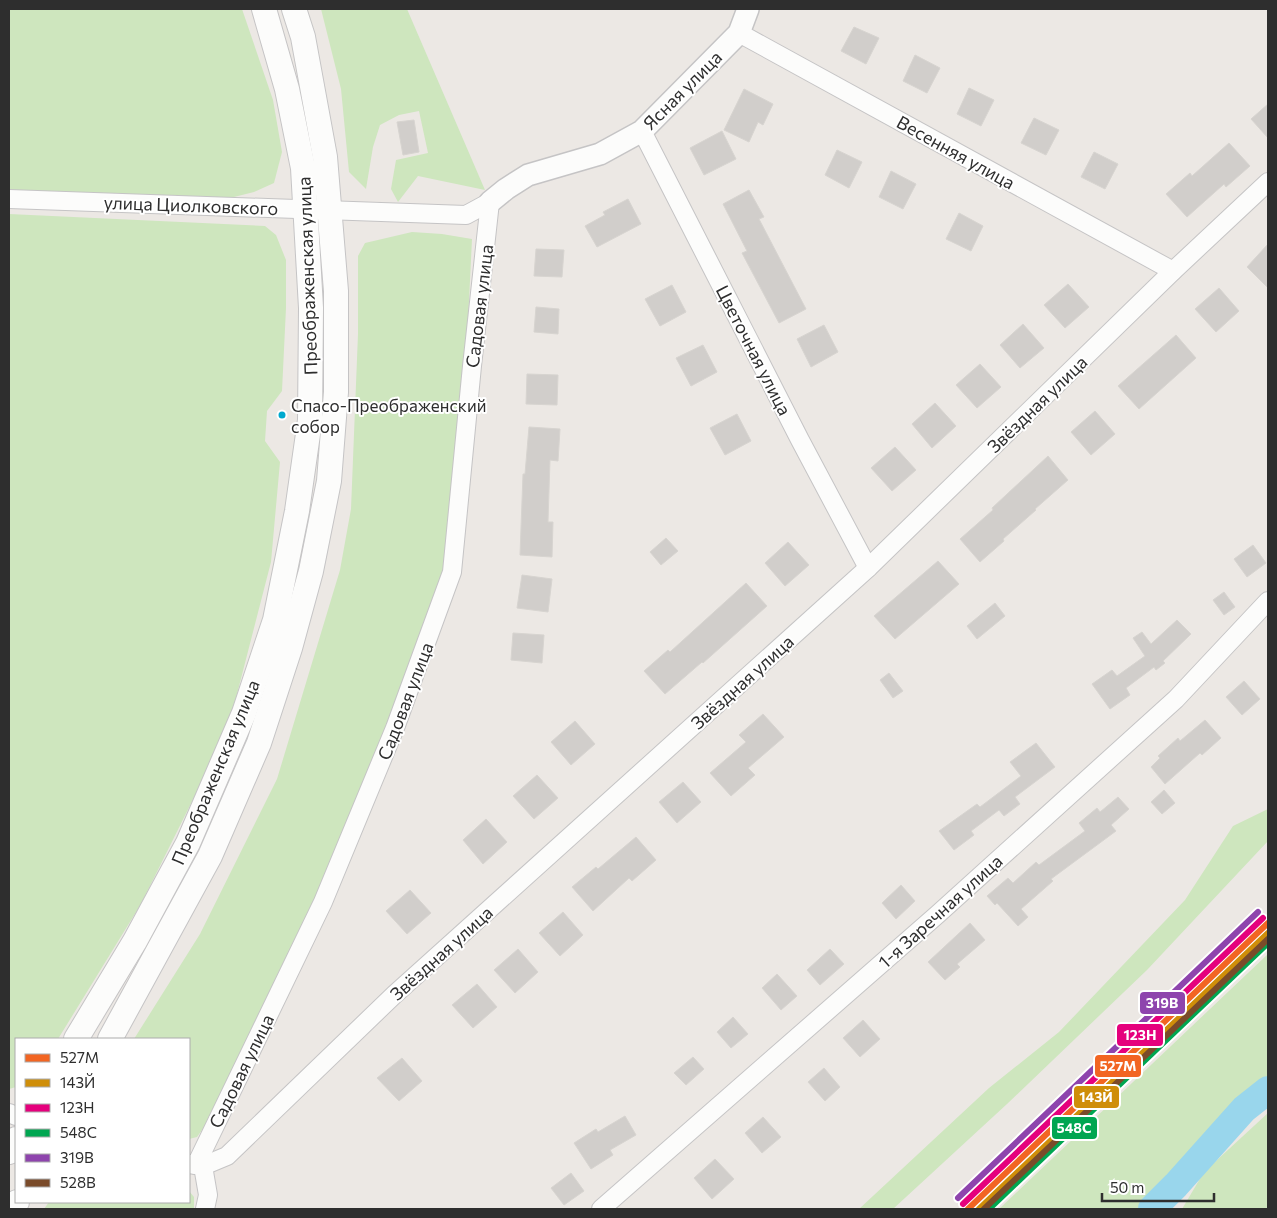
<svg xmlns="http://www.w3.org/2000/svg" width="1277" height="1218" font-family="Commissioner,sans-serif">
	<style>
		.green { fill: #cee6be }
		.lines { fill: none; stroke-linecap: round; stroke-linejoin: round }
		.river { stroke: #99d6ec; stroke-width: 28 }
		.building { fill: #d1cecb; stroke: #d7d4d0 }
		.minor-casing { stroke: #c5c4c5; stroke-width: 20 }
		.tertiary-casing { stroke: #c5c4c5; stroke-width: 24 }
		.secondary-casing { stroke: #c5c4c5; stroke-width: 26 }
		.minor { stroke: #fcfcfb; stroke-width: 18 }
		.tertiary { stroke: #fcfcfb; stroke-width: 21 }
		.secondary { stroke: #fcfcfb; stroke-width: 24 }
		.rail-1-casing { stroke: #fff; stroke-width: 10 }
		.rail-2-casing { stroke: #fff; stroke-width: 10 }
		.rail-3-casing { stroke: #fff; stroke-width: 10 }
		.rail-4-casing { stroke: #fff; stroke-width: 10 }
		.rail-5-casing { stroke: #fff; stroke-width: 10 }
		.rail-6-casing { stroke: #fff; stroke-width: 10 }
		.rail-1 { stroke: #f26522; stroke-width: 6 }
		.rail-2 { stroke: #cf8e09; stroke-width: 6 }
		.rail-3 { stroke: #e5007d; stroke-width: 6 }
		.rail-4 { stroke: #00a651; stroke-width: 6 }
		.rail-5 { stroke: #8e44ad; stroke-width: 6 }
		.rail-6 { stroke: #7a4b2a; stroke-width: 6 }
		.bus-dot { fill: #00a9ce; stroke: #fff; stroke-width: 2 }
		.labels { text-anchor: middle; dominant-baseline: central; stroke-width: 4; stroke-linejoin: round; paint-order: stroke }
		.bus-label { font-size: 17px; fill: #2e2e2e; stroke: #fff; text-anchor: start }
		.street-label { font-size: 18px; fill: #2e2e2e; stroke: #fff }
		.line-badge { stroke: #fff; stroke-width: 2 }
		.badge-label { font-size: 14px; text-anchor: middle; font-weight: bold; fill: #fff }
	</style>
	<rect width="100%" height="100%" fill="#ece8e4"/>
	<!-- green -->
	<g class="green">
		<polygon points="9,9 242,9 273,100 282,152 274,183 254,192 230,198 9,191"/>
		<polygon points="321,9 407,9 485,190 418,176 398,202 391,189 396,160 428,153 419,111 399,115 380,125 373,147 366,189 349,172 341,89"/>
		<polygon points="9,214 265,226 276,235 286,260 286,308 282,391 267,411 265,441 280,462 271,562 228,729 141,904 58,1039 16,1039 16,1087 9,1089"/>
		<polygon points="412,232 442,234 472,239 460,489 448,583 426,649 237,1081 197,1137 189,1139 189,1039 134,1039 200,934 277,779 340,570 351,509 358,334 358,256 365,243"/>
		<polygon points="1268,809 1268,841 1147,970 1007,1104 893,1209 859,1209 989,1088 1059,1032 1185,900 1233,826"/>
		<polygon points="1268,954 1268,1085 1241,1106 1174,1182 1146,1209 999,1209"/>
		<polygon points="1268,1113 1268,1209 1182,1209 1204,1172"/>
		<polygon points="189,1191 194,1197 194,1209 44,1209 49,1202 189,1202"/>
	</g>
	<g class="lines">
		<!-- river -->
		<polyline class="river" points="1152,1209 1176,1185 1244,1109 1268,1090"/>
	</g>
	<!-- building -->
	<g class="building">
		<polygon points="854,27 879,38 866,64 841,51"/>
		<polygon points="915,55 940,68 927,93 903,81"/>
		<polygon points="969,88 994,100 981,126 957,114"/>
		<polygon points="744,89 773,104 763,125 758,122 749,142 724,130"/>
		<polygon points="1268,104 1268,138 1251,119"/>
		<polygon points="1034,118 1059,130 1046,155 1021,143"/>
		<polygon points="414,120 419,152 403,155 397,122"/>
		<polygon points="722,131 736,159 704,175 690,148"/>
		<polygon points="1229,143 1250,166 1226,187 1224,184 1187,217 1166,194 1190,173 1192,176"/>
		<polygon points="837,150 862,162 849,188 825,175"/>
		<polygon points="1094,152 1118,164 1105,189 1081,177"/>
		<polygon points="891,171 916,184 903,209 879,197"/>
		<polygon points="749,190 764,217 759,219 806,309 779,323 742,253 747,251 723,204"/>
		<polygon points="628,199 641,224 597,247 585,226 605,215 603,212"/>
		<polygon points="959,213 983,226 971,251 946,239"/>
		<polygon points="1268,244 1268,288 1247,267"/>
		<polygon points="536,249 564,250 562,277 534,276"/>
		<polygon points="1068,284 1089,307 1065,328 1044,305"/>
		<polygon points="672,285 686,312 660,326 645,299"/>
		<polygon points="1219,288 1239,311 1216,332 1195,309"/>
		<polygon points="536,307 559,309 558,334 534,332"/>
		<polygon points="1023,324 1044,348 1020,368 1000,345"/>
		<polygon points="824,325 838,352 811,367 797,339"/>
		<polygon points="1176,335 1196,358 1139,409 1118,386"/>
		<polygon points="703,345 717,372 691,386 676,358"/>
		<polygon points="980,364 1001,387 977,408 956,385"/>
		<polygon points="527,374 558,375 557,405 526,404"/>
		<polygon points="935,403 956,426 932,448 912,424"/>
		<polygon points="1095,411 1115,434 1091,455 1071,432"/>
		<polygon points="737,414 751,441 725,455 710,428"/>
		<polygon points="529,427 560,429 558,461 550,460 548,522 553,522 552,557 520,555 523,474 525,474"/>
		<polygon points="895,447 916,470 892,491 871,468"/>
		<polygon points="1048,456 1068,480 1035,509 1036,510 1003,539 1004,541 980,562 960,539 993,510 992,508"/>
		<polygon points="666,538 678,551 661,565 650,552"/>
		<polygon points="788,542 809,565 785,586 765,563"/>
		<polygon points="1253,545 1266,563 1247,577 1234,559"/>
		<polygon points="938,561 959,584 895,639 874,616"/>
		<polygon points="522,575 552,579 548,612 517,608"/>
		<polygon points="746,583 767,606 703,663 702,662 665,694 644,671 668,650 670,652"/>
		<polygon points="1224,592 1235,607 1224,615 1213,600"/>
		<polygon points="995,603 1005,616 977,639 967,626"/>
		<polygon points="1177,620 1191,634 1163,661 1165,663 1156,670 1154,667 1126,688 1130,695 1110,709 1092,684 1112,670 1117,676 1145,656 1133,638 1142,632 1151,644"/>
		<polygon points="513,633 544,635 542,663 511,660"/>
		<polygon points="889,673 903,691 893,698 880,680"/>
		<polygon points="1244,681 1260,699 1242,715 1226,697"/>
		<polygon points="763,714 784,737 748,768 755,775 731,796 710,773 746,742 739,735"/>
		<polygon points="1205,720 1221,738 1202,755 1200,753 1165,784 1151,767 1160,758 1158,756 1178,738 1180,741"/>
		<polygon points="575,721 595,744 571,765 551,742"/>
		<polygon points="1036,743 1055,767 1015,797 1020,804 1004,816 999,810 971,831 974,835 954,850 939,831 977,804 980,807 1021,776 1010,762"/>
		<polygon points="537,775 558,798 534,819 513,796"/>
		<polygon points="683,782 701,802 677,823 659,802"/>
		<polygon points="1164,790 1175,803 1162,814 1151,802"/>
		<polygon points="1118,797 1129,809 1111,825 1116,831 1051,879 1053,881 1021,909 1028,917 1018,926 997,903 995,905 987,896 1008,878 1013,883 1036,862 1039,865 1085,831 1079,823 1097,808 1100,812"/>
		<polygon points="486,819 507,842 483,864 463,840"/>
		<polygon points="636,837 656,860 632,881 629,878 593,911 572,887 596,867 598,869"/>
		<polygon points="901,885 915,901 896,919 882,903"/>
		<polygon points="410,890 431,913 407,934 386,911"/>
		<polygon points="563,912 583,935 560,956 539,933"/>
		<polygon points="970,923 985,940 957,964 960,967 945,980 928,962"/>
		<polygon points="518,949 538,972 515,993 494,970"/>
		<polygon points="830,949 844,964 820,985 807,970"/>
		<polygon points="777,974 797,996 781,1010 762,988"/>
		<polygon points="477,984 497,1007 473,1028 452,1005"/>
		<polygon points="733,1017 748,1034 731,1048 717,1032"/>
		<polygon points="863,1020 880,1039 860,1057 843,1038"/>
		<polygon points="693,1057 704,1069 686,1085 674,1073"/>
		<polygon points="402,1058 422,1081 399,1101 377,1078"/>
		<polygon points="824,1068 840,1087 825,1101 808,1082"/>
		<polygon points="625,1116 636,1135 610,1150 613,1155 591,1169 574,1143 596,1129 598,1132"/>
		<polygon points="763,1117 781,1137 762,1153 745,1133"/>
		<polygon points="715,1159 734,1179 712,1199 694,1178"/>
		<polygon points="571,1173 584,1191 564,1205 551,1188"/>
	</g>
	<g class="lines">
		<!-- minor casing -->
		<g class="minor-casing">
			<g id="minor">
				<polyline points="739,33 1173,271"/>
				<polyline points="642,131 800,440 868,568"/>
				<polyline points="9,199 466,215 490,202"/>
				<polyline points="9,1113 16,1116"/>
				<polyline points="189,1164 203,1166 227,1156 394,995 868,568 1173,271 1268,182"/>
				<polyline points="196,1165 323,902 395,728 452,572 472,366 490,202"/>
				<polyline points="203,1166 208,1195 205,1209"/>
				<polyline points="601,1209 938,914 1176,699 1268,601"/>
			</g>
		</g>
		<!-- tertiary casing -->
		<g class="tertiary-casing">
			<polyline id="tertiary" points="490,202 506,189 528,175 600,154 642,131 739,33 748,9"/>
		</g>
		<!-- secondary casing -->
		<g class="secondary-casing">
			<g id="secondary">
				<polyline points="76,1039 135,941 188,843 244,713 275,620 297,511 310,420 311,308 303,168 287,89 264,9"/>
				<polyline points="110,1039 210,856 259,743 290,648 311,571 329,481 336,392 336,291 325,157 303,37 294,9"/>
				<polyline points="9,1152 16,1139"/>
				<polyline points="12,1209 17,1202"/>
			</g>
		</g>
		<!-- minor -->
		<use href="#minor" class="minor"/>
		<!-- tertiary -->
		<use href="#tertiary" class="tertiary"/>
		<!-- secondary -->
		<use href="#secondary" class="secondary"/>
		<!-- rail-1 casing -->
		<g class="rail-1-casing">
			<polyline id="rail-1" points="968,1209 1268,923"/>
		</g>
		<!-- rail-2 casing -->
		<g class="rail-2-casing">
			<polyline id="rail-2" points="979,1209 1268,933"/>
		</g>
		<!-- rail-3 casing -->
		<g class="rail-3-casing">
			<polyline id="rail-3" points="963,1204 1263,918"/>
		</g>
		<!-- rail-4 casing -->
		<g class="rail-4-casing">
			<polyline id="rail-4" points="989,1209 1268,943"/>
		</g>
		<!-- rail-5 casing -->
		<g class="rail-5-casing">
			<polyline id="rail-5" points="958,1198 1258,912"/>
		</g>
		<!-- rail-6 casing -->
		<g class="rail-6-casing">
			<polyline id="rail-6" points="984,1209 1268,939"/>
		</g>
		<!-- rail-1 -->
		<use href="#rail-1" class="rail-1"/>
		<!-- rail-2 -->
		<use href="#rail-2" class="rail-2"/>
		<!-- rail-3 -->
		<use href="#rail-3" class="rail-3"/>
		<!-- rail-4 -->
		<use href="#rail-4" class="rail-4"/>
		<!-- rail-5 -->
		<use href="#rail-5" class="rail-5"/>
		<!-- rail-6 -->
		<use href="#rail-6" class="rail-6"/>
	</g>
	<!-- markers -->
	<circle class="bus-dot" cx="282" cy="415" r="4.5"/>
	<g class="labels">
		<!-- bus labels -->
		<g class="bus-label">
			<text x="291" y="405">Спасо-Преображенский<tspan x="291" dy="21">собор</tspan></text>
		</g>
		<!-- street labels -->
		<g class="street-label">
			<text transform="translate(682 90) rotate(-45)">Ясная улица</text>
			<text transform="translate(956 152) rotate(29)">Весенняя улица</text>
			<text transform="translate(191 205) rotate(2)">улица Циолковского</text>
			<text transform="translate(307 276) rotate(-92)">Преображенская улица</text>
			<text transform="translate(479 306) rotate(-83)">Садовая улица</text>
			<text transform="translate(754 350) rotate(63)">Цветочная улица</text>
			<text transform="translate(1037 404) rotate(-44)">Звёздная улица</text>
			<text transform="translate(742 682) rotate(-42)">Звёздная улица</text>
			<text transform="translate(405 701) rotate(-69)">Садовая улица</text>
			<text transform="translate(215 772) rotate(-67)">Преображенская улица</text>
			<text transform="translate(940 911) rotate(-42)">1-я Заречная улица</text>
			<text transform="translate(441 953) rotate(-42)">Звёздная улица</text>
			<text transform="translate(241 1071) rotate(-64)">Садовая улица</text>
		</g>
	</g>
	<g class="line-badge">
		<rect x="1139" y="991" width="47" height="24" rx="5" fill="#8e44ad"/>
		<rect x="1116" y="1023" width="48" height="24" rx="5" fill="#e5007d"/>
		<rect x="1094" y="1054" width="48" height="24" rx="5" fill="#f26522"/>
		<rect x="1073" y="1085" width="47" height="24" rx="5" fill="#cf8e09"/>
		<rect x="1051" y="1116" width="47" height="24" rx="5" fill="#00a651"/>
	</g>
	<g class="badge-label">
		<text x="1162" y="1008">319В</text>
		<text x="1140" y="1040">123Н</text>
		<text x="1118" y="1071">527М</text>
		<text x="1096" y="1102">143Й</text>
		<text x="1074" y="1133">548С</text>
	</g>
	<!-- border -->
	<rect width="1277" height="1218" fill="none" stroke="#2e2e2e" stroke-width="20"/>
	<!-- legend -->
	<rect x="15" y="1038" width="175" height="165" fill="#ffffff" stroke="#ababab"/>
	<rect x="25" y="1054" width="25" height="8" fill="#f26522" stroke="#ababab"/>
	<text x="60" y="1063" font-size="15" fill="#2e2e2e">527М</text>
	<rect x="25" y="1079" width="25" height="8" fill="#cf8e09" stroke="#ababab"/>
	<text x="60" y="1088" font-size="15" fill="#2e2e2e">143Й</text>
	<rect x="25" y="1104" width="25" height="8" fill="#e5007d" stroke="#ababab"/>
	<text x="60" y="1113" font-size="15" fill="#2e2e2e">123Н</text>
	<rect x="25" y="1129" width="25" height="8" fill="#00a651" stroke="#ababab"/>
	<text x="60" y="1138" font-size="15" fill="#2e2e2e">548С</text>
	<rect x="25" y="1154" width="25" height="8" fill="#8e44ad" stroke="#ababab"/>
	<text x="60" y="1163" font-size="15" fill="#2e2e2e">319В</text>
	<rect x="25" y="1179" width="25" height="8" fill="#7a4b2a" stroke="#ababab"/>
	<text x="60" y="1188" font-size="15" fill="#2e2e2e">528В</text>
	<!-- scale -->
	<path d="M1102 1193v8h112v-8" fill="none" stroke="#2e2e2e" stroke-width="2.5"/>
	<text x="1110" y="1193" font-size="15" fill="#2e2e2e" stroke="#ffffff" stroke-width="4" paint-order="stroke">50 m</text>
</svg>
